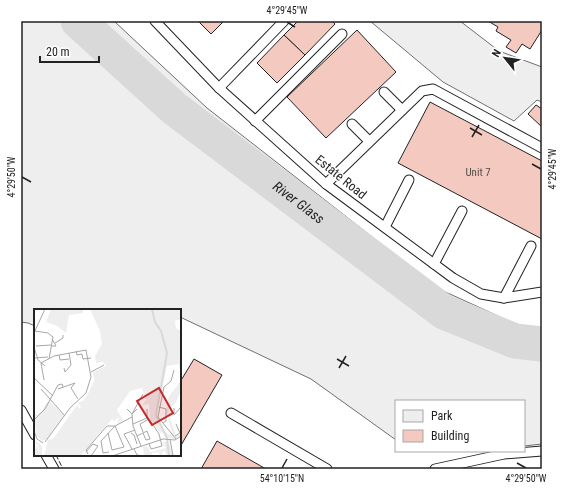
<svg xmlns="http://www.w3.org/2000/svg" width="563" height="490" font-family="'Roboto Condensed',sans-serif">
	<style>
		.green { fill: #eee; stroke: #6f6f6f }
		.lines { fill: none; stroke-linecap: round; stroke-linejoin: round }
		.river { stroke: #d9d9d9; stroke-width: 35 }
		.building { fill: #f3c9c0; stroke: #222 }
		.service-casing { stroke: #222; stroke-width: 11 }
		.service { stroke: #fff; stroke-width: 9 }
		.fence { stroke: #222; stroke-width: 1; stroke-dasharray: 5 2; stroke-linecap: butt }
		.ticks { fill: none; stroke: #222; stroke-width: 1.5 }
		.labels { text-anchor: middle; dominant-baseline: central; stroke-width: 3; stroke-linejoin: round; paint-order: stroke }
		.number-label { font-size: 11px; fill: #564c4a }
		.street-label { font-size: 13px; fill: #222; stroke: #fff }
		.water-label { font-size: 14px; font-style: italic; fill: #222; stroke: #fff }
		.inset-river { fill: none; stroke: #d9d9d9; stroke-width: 2 }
		.inset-road { fill: none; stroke: #a7a7a7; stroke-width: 1 }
		.view { fill: #c62828; fill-opacity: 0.15; stroke: #c62828; stroke-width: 2 }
		.inset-edge { fill: none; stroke: #222; stroke-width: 2 }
		.neatline { fill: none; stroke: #222; stroke-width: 1.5 }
		.ticks-label { font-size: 10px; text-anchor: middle; fill: #222 }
	</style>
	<rect width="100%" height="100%" fill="#fff"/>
	<!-- green -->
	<g class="green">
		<polygon points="21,21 114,21 207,108 439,289 531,331 542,332 542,444 524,446 524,401 396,401 396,440 311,379 180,317 180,310 166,310 164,309 164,310 35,310 35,326 28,323 21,322"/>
		<polygon points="370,21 460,21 499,51 542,67 542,102 537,100 514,121 443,82"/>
	</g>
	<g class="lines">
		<!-- river -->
		<path class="river" id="s1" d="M78,21L175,109L444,312L515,341L542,344"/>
	</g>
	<!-- building -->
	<g class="building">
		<polygon points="198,21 224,21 211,34"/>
		<polygon points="298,21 332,21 335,24 305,55 284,35"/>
		<polygon points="488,21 542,21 542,30 530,49 522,44 516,53 506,47 511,40 496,31 498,27"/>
		<polygon points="357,30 396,72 326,138 287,97"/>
		<polygon points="284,35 305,55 277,83 257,63"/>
		<polygon points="430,102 542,161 542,239 398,163"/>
		<polygon points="536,105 542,109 542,127 528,114"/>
		<polygon points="194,359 222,375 180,447 180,382"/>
		<polygon points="217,441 266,469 201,469"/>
	</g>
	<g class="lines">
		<!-- service casing -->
		<g class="service-casing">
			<g id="service">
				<polyline points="155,21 219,88 326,184 453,278 481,294 504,298 542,292"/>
				<polyline points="219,88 284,21"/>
				<polyline points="384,92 402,110"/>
				<polyline points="255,121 342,34"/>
				<polyline points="352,124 369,141"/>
				<polyline points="326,184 422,91 433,89 542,148"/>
				<polyline points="385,227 409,180"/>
				<polyline points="434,264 462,211"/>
				<polyline points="504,298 531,246"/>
				<polyline points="21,410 35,435"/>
				<polyline points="231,413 327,469"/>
				<polyline points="46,455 54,469"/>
				<polyline points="435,469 504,454 542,451"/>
			</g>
		</g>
		<!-- service -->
		<use href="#service" class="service"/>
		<!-- fence -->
		<polyline class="fence" points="56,455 63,469"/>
	</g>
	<!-- ticks -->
	<path class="ticks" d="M287,22L295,27M470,128L482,135M472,137L479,125M532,164L541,169M22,177L31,182M337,359L349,366M339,368L346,356M517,463L526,468M282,468L287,459"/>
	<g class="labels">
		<!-- number labels -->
		<g class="number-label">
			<text x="478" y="172">Unit 7</text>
		</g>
		<!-- street labels -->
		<g class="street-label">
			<text transform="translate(341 177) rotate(39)">Estate Road</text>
		</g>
		<!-- water labels -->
		<g class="water-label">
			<text stroke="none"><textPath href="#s1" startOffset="286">River Glass</textPath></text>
		</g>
	</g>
	<!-- overview -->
	<g transform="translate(34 309)">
		<rect width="147" height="147" fill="#fff"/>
		<path d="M17,0L37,1L49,0V4L35,6L32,24L23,17L12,13ZM56,0H147V10L141,12L142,19L147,22V66L145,55L133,57L123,106L127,119L135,126L138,123L134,110L136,109L142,126H147L141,130L132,129L129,123L126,124L116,110L115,95L108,96L112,91L108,79L96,82L83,101L89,111L83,115L85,108L80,112L78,110L46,147H10L14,131L19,130L41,99L44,96L45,100L47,98L44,94L50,91L55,83L60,72L59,63L72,57L69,53L62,54L61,47L68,35L66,22ZM147,72V82L141,95L135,99L134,107L132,101L135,87ZM13,93H16L30,106L13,130L8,132L2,126L0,103L1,106L7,103ZM1,131L8,137V147H0L2,136L7,145ZM134,131L140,147H133L130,141L127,147L124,143L118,144V147H110L109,138L113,137L117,143L132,139L128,134Z" fill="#eee"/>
		<path class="inset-river" d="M118,0L121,13L127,22L133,44L122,106L133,129L135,147"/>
		<path class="inset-road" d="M1,22L14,24L19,28L15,50M0,24L11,0M21,34L29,29V26M2,37L17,36M17,37H22L18,30M0,38L4,51L11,57M42,42L43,46L48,45L49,50L57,49M25,46L26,51L35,50M0,49L14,48M7,54L20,47L52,41L57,68L52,84L36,99L11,133M7,54L10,71M30,59L31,63L37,56L35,44M140,61L137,72L130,78L124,108L142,130M57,63L70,56M0,69L19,87M37,79L44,90M7,80L31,107M24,80L41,74L37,79M125,98L132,100V112L129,114M140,99V106L146,99M93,100L98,105L103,100M0,111L11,100L24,76L28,75L29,78M99,115L113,109V100M0,122L3,130L9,134M109,123L106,115L115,110L125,125L128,137L117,140L115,135M74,124L78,141L90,138L81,117M97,124L100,126L103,135M103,127L113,122L116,130L112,131L109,124M141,127L146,124L142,115M136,130L139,147M107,137L99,117L98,105L109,85M98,140L90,125L101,121M100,140L103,146L110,147M52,143L59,135L64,137L57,147M75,143L69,144L67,132L81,117L98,108M54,145L52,141L73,117H81M78,147L129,130L141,131L147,127"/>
		<path class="view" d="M125,79L139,104L118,116L103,92Z"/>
		<rect width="147" height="147" class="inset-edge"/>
	</g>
	<!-- border -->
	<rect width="563" height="490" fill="none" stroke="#ffffff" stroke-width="44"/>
	<!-- legend -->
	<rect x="395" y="400" width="130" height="52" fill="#ffffff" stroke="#a7a7a7"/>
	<rect x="403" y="410" width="20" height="12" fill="#eeeeee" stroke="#a7a7a7"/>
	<text x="431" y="420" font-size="12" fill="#222222">Park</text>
	<rect x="403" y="430" width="20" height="12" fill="#f3c9c0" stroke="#a7a7a7"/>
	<text x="431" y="440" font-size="12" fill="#222222">Building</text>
	<!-- north arrow -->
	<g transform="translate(505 58) rotate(300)" stroke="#ffffff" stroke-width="3" paint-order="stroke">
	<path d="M0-3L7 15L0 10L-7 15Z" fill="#222222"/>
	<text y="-6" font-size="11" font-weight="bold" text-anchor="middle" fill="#222222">N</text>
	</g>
	<!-- scale -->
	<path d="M40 56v6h59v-6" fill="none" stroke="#222222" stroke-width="2"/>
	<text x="46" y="56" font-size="12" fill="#222222" stroke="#ffffff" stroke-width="3" paint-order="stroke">20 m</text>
	<rect x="22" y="22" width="519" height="446" class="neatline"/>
	<g class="ticks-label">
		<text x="287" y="14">4°29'45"W</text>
		<text transform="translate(552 169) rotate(-90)" y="4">4°29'45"W</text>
		<text transform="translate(11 177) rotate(-90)" y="4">4°29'50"W</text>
		<text x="282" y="482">54°10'15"N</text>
		<text x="526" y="482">4°29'50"W</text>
	</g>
</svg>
